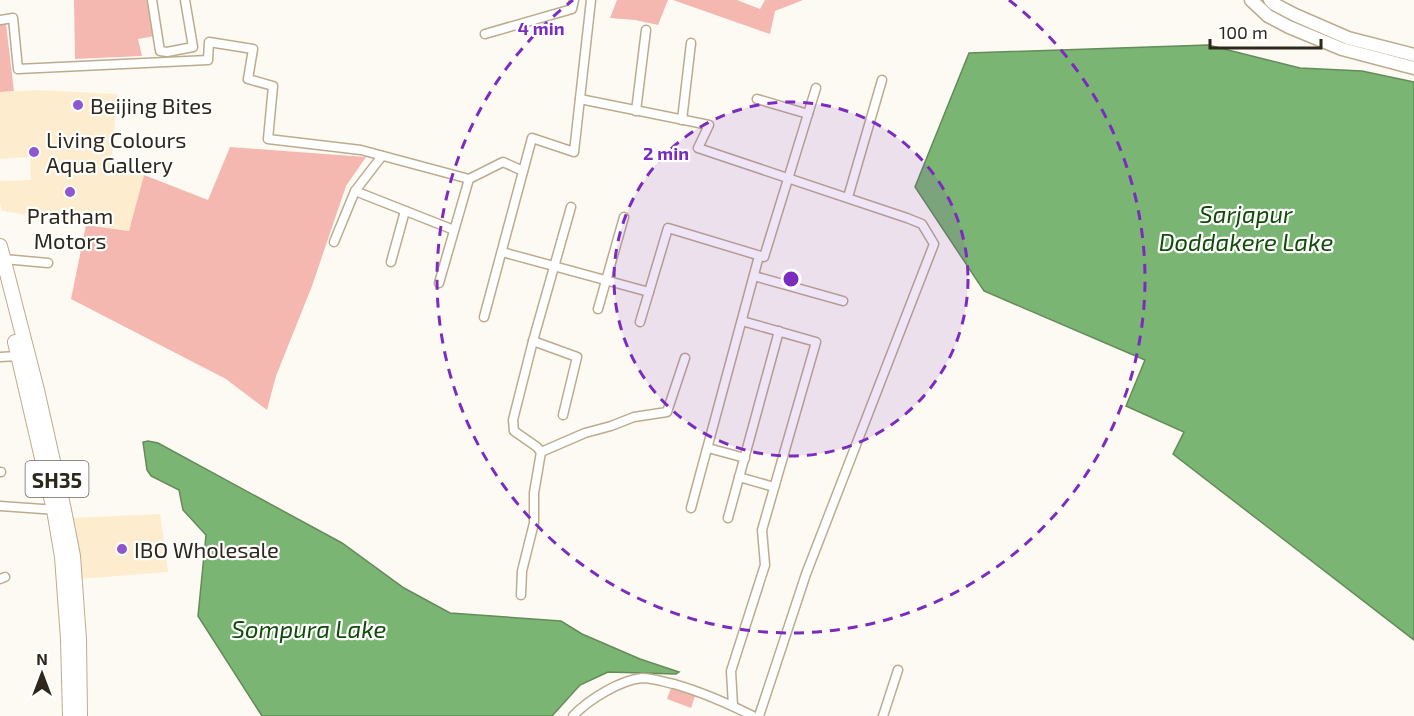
<svg xmlns="http://www.w3.org/2000/svg" width="1414" height="716" font-family="'Exo 2',sans-serif">
	<style>
		.built { fill: #fdedce }
		.green { fill: #f4b8b0 }
		.water { fill: #7bb573; stroke: #648b59; stroke-width: 1.5 }
		.lines { fill: none; stroke-linecap: round; stroke-linejoin: round }
		.street-casing { stroke: #bbac8e; stroke-width: 11 }
		.secondary-casing { stroke: #bbac8e; stroke-width: 15 }
		.primary-casing { stroke: #bbac8e; stroke-width: 16 }
		.street { stroke: #fff; stroke-width: 8 }
		.secondary { stroke: #fff; stroke-width: 12 }
		.primary { stroke: #fff; stroke-width: 14 }
		.ring { fill: none; stroke: #7b2cbf; stroke-width: 3; stroke-dasharray: 10 8 }
		.poi-dot { fill: #8e57cf; stroke: #fff; stroke-width: 2 }
		.labels { text-anchor: middle; dominant-baseline: central; stroke-width: 4.5; stroke-linejoin: round; paint-order: stroke }
		.shield { fill: #fff; stroke: #6d6860; stroke-width: 1.5 }
		.shield-label { font-size: 21px; font-weight: bold; fill: #2e281c }
		.poi-label { font-size: 22px; fill: #2e281c; stroke: #fff; text-anchor: start }
		.water-label { font-size: 24px; font-style: italic; fill: #104c08; stroke: #fff }
		.centre { fill: #7b2cbf; stroke: #fff; stroke-width: 3 }
		.ring-label { font-size: 18px; text-anchor: middle; font-weight: bold; fill: #7b2cbf; stroke: #fff; stroke-width: 4.5; stroke-linejoin: round; paint-order: stroke }
	</style>
	<rect width="100%" height="100%" fill="#fdfaf4"/>
	<!-- built -->
	<g class="built">
		<polygon points="38,90 117,94 111,171 144,175 130,231 2,211 0,204 0,181 31,180 30,157 0,159 0,92"/>
		<polygon points="160,514 168,572 79,579 71,518"/>
	</g>
	<!-- green -->
	<g class="green">
		<polygon points="74,0 149,0 155,36 138,39 142,56 75,59"/>
		<polygon points="617,0 668,0 658,25 635,20 610,18"/>
		<polygon points="673,0 737,0 760,9 765,0 803,0 775,11 770,34"/>
		<polygon points="6,24 14,91 0,92 0,25"/>
		<polygon points="230,147 366,157 346,186 312,286 276,376 267,410 226,379 71,299 86,225 129,231 144,175 208,200"/>
		<polygon points="671,688 695,696 691,708 667,699"/>
	</g>
	<!-- water -->
	<g class="water">
		<polygon points="1208,45 1300,68 1362,71 1414,82 1414,640 1173,454 1184,432 1126,406 1145,360 984,291 915,187 969,53"/>
		<polygon points="148,441 158,443 342,543 404,588 450,613 561,621 582,634 640,659 679,672 676,674 608,672 580,685 552,716 262,716 198,616 206,535 183,510 179,490 151,476 147,470 143,442"/>
	</g>
	<g class="lines">
		<!-- street casing -->
		<g class="street-casing">
			<g id="street">
				<polyline points="152,0 160,51 167,52 193,47 185,0"/>
				<polyline points="0,20 13,18 18,69 208,60 209,42 253,49 248,79 273,86 268,139 361,150 469,179 503,162 523,171"/>
				<polyline points="485,34 572,9 574,0"/>
				<polyline points="580,99 709,125 698,148 907,218 922,224 934,244 875,396 806,574 759,716"/>
				<polyline points="757,99 808,114"/>
				<polyline points="636,111 646,30"/>
				<polyline points="682,120 691,43"/>
				<polyline points="355,191 454,230"/>
				<polyline points="848,197 882,80"/>
				<polyline points="334,242 355,191 382,156"/>
				<polyline points="502,252 649,292"/>
				<polyline points="4,259 48,263"/>
				<polyline points="391,262 405,211"/>
				<polyline points="754,276 843,301"/>
				<polyline points="439,283 469,179"/>
				<polyline points="598,309 624,217"/>
				<polyline points="484,317 532,138 574,152 591,0"/>
				<polyline points="640,322 668,228 764,257 816,88"/>
				<polyline points="533,341 577,357 563,415"/>
				<polyline points="0,357 18,356"/>
				<polyline points="708,448 745,458"/>
				<polyline points="541,452 537,447 514,431 513,420 533,341 571,207"/>
				<polyline points="541,452 585,433 611,426 634,417 667,412 685,358"/>
				<polyline points="0,472 1,472"/>
				<polyline points="739,477 774,487"/>
				<polyline points="0,506 57,510"/>
				<polyline points="691,508 759,256"/>
				<polyline points="728,518 779,331"/>
				<polyline points="0,579 5,577"/>
				<polyline points="521,595 522,571 534,523 534,493 541,452"/>
				<polyline points="733,706 731,671 765,565 762,530 816,342 742,321"/>
				<path d="M573,716C588,700 620,680 642,678C653,678 664,682 674,684C702,692 727,703 753,716"/>
				<polyline points="883,716 898,670"/>
			</g>
		</g>
		<!-- secondary casing -->
		<g class="secondary-casing">
			<g id="secondary">
				<polyline points="1251,0 1268,16 1289,27 1342,49 1414,68"/>
				<polyline points="1270,0 1274,4 1295,15 1348,38 1414,55"/>
			</g>
		</g>
		<!-- primary casing -->
		<g class="primary-casing">
			<g id="primary">
				<polyline points="0,246 37,390 64,510 73,556 79,639 80,716"/>
				<polyline points="15,342 54,510 62,557 68,639 70,716"/>
			</g>
		</g>
		<!-- street -->
		<use href="#street" class="street"/>
		<!-- secondary -->
		<use href="#secondary" class="secondary"/>
		<!-- primary -->
		<use href="#primary" class="primary"/>
	</g>
	<!-- distance rings -->
	<circle cx="791" cy="279" r="177" fill="#7b2cbf" fill-opacity=".12"/>
	<g class="ring">
		<circle cx="791" cy="279" r="177"/>
		<path d="M1009 0A354 354 0 1 1 573 0"/>
	</g>
	<!-- markers -->
	<g class="poi-dot">
		<circle cx="78" cy="105" r="6"/>
		<circle cx="34" cy="152" r="6"/>
		<circle cx="70" cy="192" r="6"/>
		<circle cx="122" cy="549" r="6"/>
	</g>
	<g class="labels">
		<!-- shield labels -->
		<rect class="shield" x="25.5" y="461" width="63" height="36" rx="4.5"/>
		<g class="shield-label">
			<text x="57" y="479">SH35</text>
		</g>
		<!-- poi labels -->
		<g class="poi-label">
			<text x="90" y="105">Beijing Bites</text>
			<text x="46" y="139">Living Colours<tspan x="46" dy="25">Aqua Gallery</tspan></text>
			<text x="70" y="215" text-anchor="middle">Pratham<tspan x="70" dy="25">Motors</tspan></text>
			<text x="134" y="549">IBO Wholesale</text>
		</g>
		<!-- water labels -->
		<g class="water-label">
			<text x="1246" y="213">Sarjapur<tspan x="1246" dy="28">Doddakere Lake</tspan></text>
			<text x="309" y="628">Sompura Lake</text>
		</g>
	</g>
	<circle cx="791" cy="279" r="9" class="centre"/>
	<g class="ring-label">
		<text x="541" y="35">4 min</text>
		<text x="666" y="160">2 min</text>
	</g>
	<!-- north arrow -->
	<g transform="translate(42 674)" stroke="#ffffff" stroke-width="4.5" paint-order="stroke">
	<path d="M0-4.5L10 22L0 15L-10 22Z" fill="#2e281c"/>
	<text y="-9" font-size="16" font-weight="bold" text-anchor="middle" fill="#2e281c">N</text>
	</g>
	<!-- scale -->
	<path d="M1210 39v9h111v-9" fill="none" stroke="#2e281c" stroke-width="3"/>
	<text x="1219" y="39" font-size="18" fill="#2e281c" stroke="#ffffff" stroke-width="4.5" paint-order="stroke">100 m</text>
</svg>
